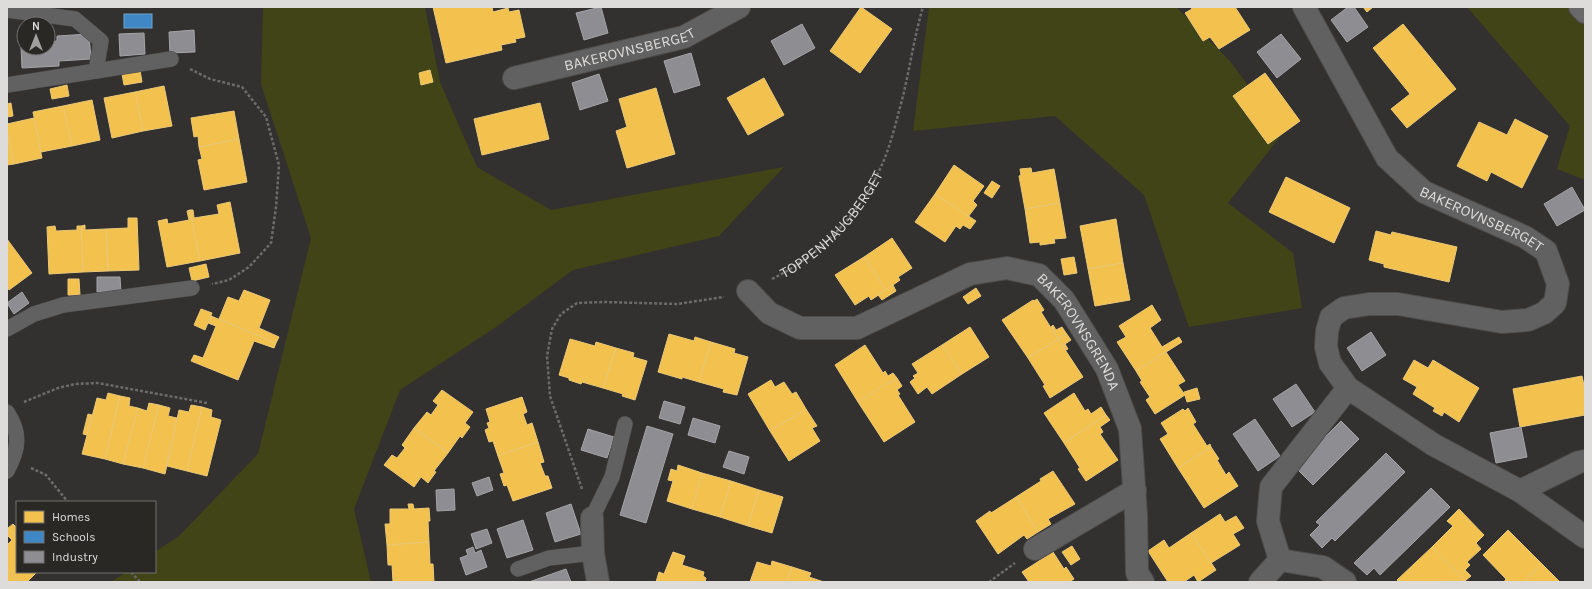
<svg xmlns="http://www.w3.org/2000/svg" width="1592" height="589" font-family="Karla,sans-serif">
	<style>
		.green { fill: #414417 }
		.homes { fill: #f2c14e; stroke: #ecc978 }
		.schools { fill: #3f88c5; stroke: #6ea1cb }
		.industry { fill: #8d8d92; stroke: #a5a5a8 }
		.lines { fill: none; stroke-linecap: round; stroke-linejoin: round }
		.service-casing { stroke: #4d4c4b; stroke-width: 16 }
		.minor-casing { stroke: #4d4c4b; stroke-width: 24 }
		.primary-casing { stroke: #4d4c4b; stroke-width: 24 }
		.path { stroke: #6b6b6a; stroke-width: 2.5; stroke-dasharray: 3 2; stroke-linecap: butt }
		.service { stroke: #626161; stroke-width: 15 }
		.minor { stroke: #626161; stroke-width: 22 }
		.primary { stroke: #6a6969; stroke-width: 22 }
		.labels { text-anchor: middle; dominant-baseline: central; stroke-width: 4; stroke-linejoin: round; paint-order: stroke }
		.street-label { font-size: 15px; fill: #dddcda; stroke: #292825 }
	</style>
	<rect width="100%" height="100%" fill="#32312f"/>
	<!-- green -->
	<g class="green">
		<polygon points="263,7 425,7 440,82 477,167 551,210 784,167 719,236 573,270 496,327 400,390 354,509 371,582 111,582 126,572 155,572 155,552 179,536 258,454 311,238 261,84"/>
		<polygon points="929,7 1176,7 1230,61 1283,133 1228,203 1293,253 1302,308 1189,327 1144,195 1055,116 913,131"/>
		<polygon points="1467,7 1585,7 1585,180 1557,169 1570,126"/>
	</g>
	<!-- homes -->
	<g class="homes">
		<polygon points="433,7 492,7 493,12 508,8 509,12 519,10 525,37 515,39 516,42 501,45 502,50 446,63"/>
		<polygon points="861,7 892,29 860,73 830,51"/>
		<polygon points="1191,7 1235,7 1250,30 1219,49 1210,37 1203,41 1185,13 1192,9"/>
		<polygon points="1363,7 1373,7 1367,12"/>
		<polygon points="1403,24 1456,89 1407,128 1391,109 1410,94 1373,48"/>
		<polygon points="140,70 142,82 124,85 122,74"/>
		<polygon points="430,70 433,82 421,85 419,73"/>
		<polygon points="1265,73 1300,121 1268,144 1233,96"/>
		<polygon points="764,78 784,115 748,135 727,98"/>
		<polygon points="67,85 69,96 52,99 50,89"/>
		<polygon points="164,86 172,126 143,131 135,92"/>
		<polygon points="656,88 675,154 627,168 616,131 627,127 619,99"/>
		<polygon points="135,92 143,131 112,138 104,98"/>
		<polygon points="92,100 100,140 72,146 63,106"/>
		<polygon points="11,103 13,116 7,117 7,104"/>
		<polygon points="540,103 549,139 482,155 474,119"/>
		<polygon points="63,106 72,146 41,152 33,112"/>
		<polygon points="234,111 239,139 199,147 198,136 194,137 191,118"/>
		<polygon points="34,118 42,158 14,164 7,131 7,124"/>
		<polygon points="1515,119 1548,136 1522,188 1491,172 1487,181 1457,166 1479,122 1507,135"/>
		<polygon points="7,131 14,164 7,165"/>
		<polygon points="239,139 247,182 204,190 198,160 202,159 199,147"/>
		<polygon points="954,165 984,186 973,201 977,205 968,217 935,194"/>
		<polygon points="1031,168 1032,173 1054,169 1060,203 1025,209 1019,176 1021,175 1020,169"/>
		<polygon points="1286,177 1350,208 1334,243 1269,212"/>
		<polygon points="992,181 1000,186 992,198 984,193"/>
		<polygon points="935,194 976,221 970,229 963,225 960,229 956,226 945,242 915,222"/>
		<polygon points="230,202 240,253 200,261 190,210 193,210 194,218 219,214 217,205"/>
		<polygon points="1060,203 1066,238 1054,239 1055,243 1040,245 1040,242 1030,243 1025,209"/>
		<polygon points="190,210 200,261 167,267 158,221 167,219 168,224 189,220 187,211"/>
		<polygon points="128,218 137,218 139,270 108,271 106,229 128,228"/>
		<polygon points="1116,219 1123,263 1088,269 1080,226"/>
		<polygon points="85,225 85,230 106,229 108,271 83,272 81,226"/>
		<polygon points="55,226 56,231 77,230 77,226 81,226 83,272 49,274 47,227"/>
		<polygon points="1376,231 1391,235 1392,232 1457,247 1449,282 1384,267 1384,264 1369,260"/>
		<polygon points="892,238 912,268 898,277 900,280 886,290 864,257"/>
		<polygon points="7,239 32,273 9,290 7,286"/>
		<polygon points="864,257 886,290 871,300 869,296 855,305 835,275"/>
		<polygon points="1074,257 1077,273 1064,275 1061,259"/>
		<polygon points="1123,263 1130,300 1095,306 1088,269"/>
		<polygon points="206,264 209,277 192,281 189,268"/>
		<polygon points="68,279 79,279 80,295 68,295"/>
		<polygon points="893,285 896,291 882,300 878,295"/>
		<polygon points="976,288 981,296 968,304 963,297"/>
		<polygon points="244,290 270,300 259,328 279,337 276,343 219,319 228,297 239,301"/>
		<polygon points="1037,299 1044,310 1041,312 1058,339 1028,358 1002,320 1033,300 1034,301"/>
		<polygon points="1152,305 1161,320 1150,328 1162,347 1179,337 1182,342 1136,371 1117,342 1126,337 1119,326"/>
		<polygon points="201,309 212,313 205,330 194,325"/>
		<polygon points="211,316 276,343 274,348 254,341 238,380 191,361 194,355 203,358 216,326 208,323"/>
		<polygon points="1053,325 1056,330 1062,327 1066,333 1058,339 1051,327"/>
		<polygon points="970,327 989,357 962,374 942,345"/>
		<polygon points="1066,333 1071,340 1065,344 1068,349 1066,350 1058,339"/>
		<polygon points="669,334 694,341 695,337 711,342 699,382 682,377 682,379 658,372"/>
		<polygon points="570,339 595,346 596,342 616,348 603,388 582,382 581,384 569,380 569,378 559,375"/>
		<polygon points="1058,339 1083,377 1050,398 1043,386 1045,385 1028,358"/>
		<polygon points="711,342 735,349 734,353 748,357 737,395 723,392 724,389 699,382"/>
		<polygon points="865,345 883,373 885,371 888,376 893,373 897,378 890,383 889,382 858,402 835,365"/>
		<polygon points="942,345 962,374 932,394 927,387 918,394 910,382 915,378 913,376 918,373 912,364"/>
		<polygon points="616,348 634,353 633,357 647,361 635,400 622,396 623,394 603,388"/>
		<polygon points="1166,352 1185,381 1178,385 1185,395 1155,414 1146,400 1150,397 1140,382 1142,381 1136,371"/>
		<polygon points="1414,360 1428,368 1433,360 1479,388 1459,422 1444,412 1442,416 1433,411 1435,408 1413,394 1417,387 1403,379"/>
		<polygon points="1582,376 1585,390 1585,415 1520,427 1513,389"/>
		<polygon points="897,378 902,386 897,390 900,394 898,395 915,422 884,442 858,402 889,382 890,383"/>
		<polygon points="771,380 775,387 784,382 792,394 796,392 806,409 770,431 748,394"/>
		<polygon points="1197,388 1200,399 1187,402 1184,392"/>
		<polygon points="442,390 473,412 465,423 470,427 462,438 460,436 448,453 414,428 427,412 431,415 438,405 433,401"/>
		<polygon points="108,393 120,396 105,459 82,454 97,398 106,400"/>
		<polygon points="1074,393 1085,411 1088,409 1091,414 1101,407 1106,415 1064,443 1044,413"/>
		<polygon points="120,396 130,398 129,406 138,408 123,464 105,459"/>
		<polygon points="522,397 527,412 523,414 527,425 532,423 538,442 498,456 493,441 489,442 485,430 489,428 487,423 490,422 486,409"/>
		<polygon points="149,403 159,405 143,468 123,464 138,408 147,411"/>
		<polygon points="159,405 170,408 168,416 177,418 165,474 143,468"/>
		<polygon points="191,405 202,407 187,471 167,466 179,410 189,412"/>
		<polygon points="202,407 212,410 211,417 221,420 207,476 187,471"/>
		<polygon points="1188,408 1196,422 1193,424 1207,446 1210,444 1211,447 1178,468 1160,439 1168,434 1161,423 1183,409 1185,411"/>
		<polygon points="806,409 817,426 812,428 820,441 789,461 770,431"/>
		<polygon points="88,414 92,415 87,435 83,434"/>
		<polygon points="1106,415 1110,420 1100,427 1103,432 1100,434 1118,460 1086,481 1078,469 1080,468 1064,443"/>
		<polygon points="414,428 448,453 434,471 436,472 428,483 421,477 414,487 384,465 392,455 397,458 405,448 402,445"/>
		<polygon points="538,442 544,462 540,463 545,476 548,476 552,488 513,501 507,485 504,486 500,474 504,473 498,456"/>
		<polygon points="1211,447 1219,459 1217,460 1226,475 1229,472 1238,486 1204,508 1178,468"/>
		<polygon points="678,465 702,473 692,509 667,501 673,481 668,480 671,469 677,471"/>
		<polygon points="1053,471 1075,504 1048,519 1051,524 1038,532 1016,497 1041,481 1040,479"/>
		<polygon points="702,473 731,481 720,517 692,509"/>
		<polygon points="731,481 759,490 748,526 720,517"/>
		<polygon points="759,490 783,497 772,533 748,526"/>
		<polygon points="1016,497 1038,532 1027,539 1024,535 998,554 976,521 990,511 991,513"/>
		<polygon points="408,504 413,504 414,509 429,508 430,521 428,521 429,542 387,545 385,524 390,524 390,509 409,509"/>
		<polygon points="1459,509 1484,535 1476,543 1481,549 1467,562 1470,565 1465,570 1471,576 1465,581 1432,547 1453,526 1447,521"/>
		<polygon points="1220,514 1225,522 1236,516 1244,528 1233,534 1240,545 1211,563 1191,533"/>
		<polygon points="13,524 17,528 17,537 8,528"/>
		<polygon points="8,528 17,537 17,572 37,572 27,582 19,582 7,569 7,545 12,540 7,535"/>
		<polygon points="1508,530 1542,564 1523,582 1504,582 1506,579 1483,555"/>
		<polygon points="1191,533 1216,570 1198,582 1194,575 1184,582 1168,582 1148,551 1164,540 1169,548"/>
		<polygon points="429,542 430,564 433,564 434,582 393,582 392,565 388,565 387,545"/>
		<polygon points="1072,546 1080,559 1071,565 1062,552"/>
		<polygon points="1432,547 1465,581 1399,582 1397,580"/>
		<polygon points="673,552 685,556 682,565 704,572 703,576 706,578 705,582 656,582 659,572 664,574"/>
		<polygon points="1053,552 1064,569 1066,567 1074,579 1069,582 1029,582 1022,572"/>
		<polygon points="772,561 792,567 787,582 750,582 757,562 771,566"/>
		<polygon points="1542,564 1560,582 1523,582"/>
		<polygon points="792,567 811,573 809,577 824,582 787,582"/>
		<polygon points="7,569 19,582 7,582"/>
	</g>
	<!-- schools -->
	<rect class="schools" x="124" y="14" width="28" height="14"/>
	<!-- industry -->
	<g class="industry">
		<polygon points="601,7 608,33 584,40 576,13"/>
		<polygon points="1348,7 1354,7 1368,27 1347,42 1331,20"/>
		<polygon points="802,24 815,48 784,65 771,41"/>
		<polygon points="194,30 195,52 170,53 169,32"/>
		<polygon points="144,33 145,54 120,56 119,34"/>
		<polygon points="89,34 91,59 59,61 59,66 22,68 21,47 48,48 48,42 57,41 57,36"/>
		<polygon points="1281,34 1301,59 1277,78 1257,52"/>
		<polygon points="691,53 700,85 674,93 664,61"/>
		<polygon points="599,74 608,101 580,110 572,83"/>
		<polygon points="1572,187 1585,210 1557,226 1544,204"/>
		<polygon points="97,277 120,277 121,292 97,292"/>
		<polygon points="22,292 29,303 14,314 7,303"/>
		<polygon points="1371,332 1386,355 1362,371 1347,348"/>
		<polygon points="1296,384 1315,412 1292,427 1273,399"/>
		<polygon points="664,401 685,407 680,424 659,418"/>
		<polygon points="693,418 720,426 715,443 688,435"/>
		<polygon points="1255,419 1280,456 1258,471 1233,434"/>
		<polygon points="1341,421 1359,439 1313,485 1295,467"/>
		<polygon points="647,426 673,434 646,523 620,515"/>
		<polygon points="1521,427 1527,457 1496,463 1490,433"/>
		<polygon points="588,429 614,437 607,458 581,450"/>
		<polygon points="729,451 749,457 744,474 723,467"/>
		<polygon points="1386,453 1405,472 1335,541 1332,538 1322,548 1310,535 1320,525 1316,522"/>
		<polygon points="489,477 493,490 477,496 472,483"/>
		<polygon points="1431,488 1450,507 1380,575 1374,568 1367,575 1354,563"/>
		<polygon points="454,489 455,510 437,511 436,490"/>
		<polygon points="571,504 581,534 555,542 546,513"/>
		<polygon points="523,520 533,550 507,558 497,529"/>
		<polygon points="487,529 492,543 476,549 471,534"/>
		<polygon points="473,547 475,553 481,550 487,567 466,575 460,558 468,555 466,550"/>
		<polygon points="566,569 571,582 529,582"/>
	</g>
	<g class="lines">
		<!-- service casing -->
		<g class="service-casing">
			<g id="service">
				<polyline points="7,10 75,19 101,41 96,71 7,85"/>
				<polyline points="96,71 171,59"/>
				<polyline points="7,329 34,314 63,305 192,288"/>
				<path d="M7,412C21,433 19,449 7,471"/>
				<polyline points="592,518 612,477 625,424"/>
				<polyline points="518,569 549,558 593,553"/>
			</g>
		</g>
		<!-- minor casing -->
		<g class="minor-casing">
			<g id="minor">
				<path id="s2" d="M1304,7L1387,158L1424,192L1525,237L1546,251L1558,284L1555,303L1544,313L1528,320L1502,322L1398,304H1369L1344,308L1331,317L1327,331L1326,347L1330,363L1348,388L1434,445L1520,491L1585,537"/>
				<path id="s3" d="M514,78L684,37L739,7"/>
				<path id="s4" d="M748,291L769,313L800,328H857L970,274L1007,268L1039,275L1064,300L1107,369L1130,429L1136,515L1137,573L1143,582"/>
				<polyline points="1520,491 1579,462 1585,461"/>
				<polyline points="592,518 593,553 598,582"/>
				<polyline points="1035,549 1135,490"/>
				<polyline points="1280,560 1268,521 1271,487 1348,388"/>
				<polyline points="1260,582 1280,560 1323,567 1345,582"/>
			</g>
		</g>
		<!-- primary casing -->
		<g class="primary-casing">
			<polyline id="primary" points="1580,7 1585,12"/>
		</g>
		<!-- path -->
		<g class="path">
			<polyline points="190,69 210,79 242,87 266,117 279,165 276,207 271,243 249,267 229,280 212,284"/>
			<path id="s1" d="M772,279C821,255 863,211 884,160C890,145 895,127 899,111C909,76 913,41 923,7"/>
			<polyline points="24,402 58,388 75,384 98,383 207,403"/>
			<polyline points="31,468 46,475 68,502"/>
			<polyline points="582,489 550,396 547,356 552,329 561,314 577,303 604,302 677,304 724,297"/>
			<polyline points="131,572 140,582"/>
			<polyline points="989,582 1015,563"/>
		</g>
		<!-- service -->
		<use href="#service" class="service"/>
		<!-- minor -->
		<use href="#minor" class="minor"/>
		<!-- primary -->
		<use href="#primary" class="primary"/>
	</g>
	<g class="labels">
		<!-- street labels -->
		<g class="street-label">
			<text stroke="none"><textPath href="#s3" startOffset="119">BAKEROVNSBERGET</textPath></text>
			<text stroke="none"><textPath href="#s2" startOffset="286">BAKEROVNSBERGET</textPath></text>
			<text stroke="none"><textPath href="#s1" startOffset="82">TOPPENHAUGBERGET</textPath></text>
			<text stroke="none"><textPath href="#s4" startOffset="387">BAKEROVNSGRENDA</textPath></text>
		</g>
	</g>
	<!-- border -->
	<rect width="1592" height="589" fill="none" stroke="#dddcda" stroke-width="16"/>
	<!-- legend -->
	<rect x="16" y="501" width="140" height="72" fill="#292825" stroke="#71706d"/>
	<rect x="24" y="511" width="20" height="12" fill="#f2c14e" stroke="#71706d"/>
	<text x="52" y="521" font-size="12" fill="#dddcda">Homes</text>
	<rect x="24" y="531" width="20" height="12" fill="#3f88c5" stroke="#71706d"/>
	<text x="52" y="541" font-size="12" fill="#dddcda">Schools</text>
	<rect x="24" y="551" width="20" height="12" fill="#8d8d92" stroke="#71706d"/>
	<text x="52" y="561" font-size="12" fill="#dddcda">Industry</text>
	<!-- north arrow -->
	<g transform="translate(36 36)"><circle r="19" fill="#292825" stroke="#71706d"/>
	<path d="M0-3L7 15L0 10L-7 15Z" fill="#a1a09e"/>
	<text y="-6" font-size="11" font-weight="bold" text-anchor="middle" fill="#dddcda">N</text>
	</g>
</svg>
